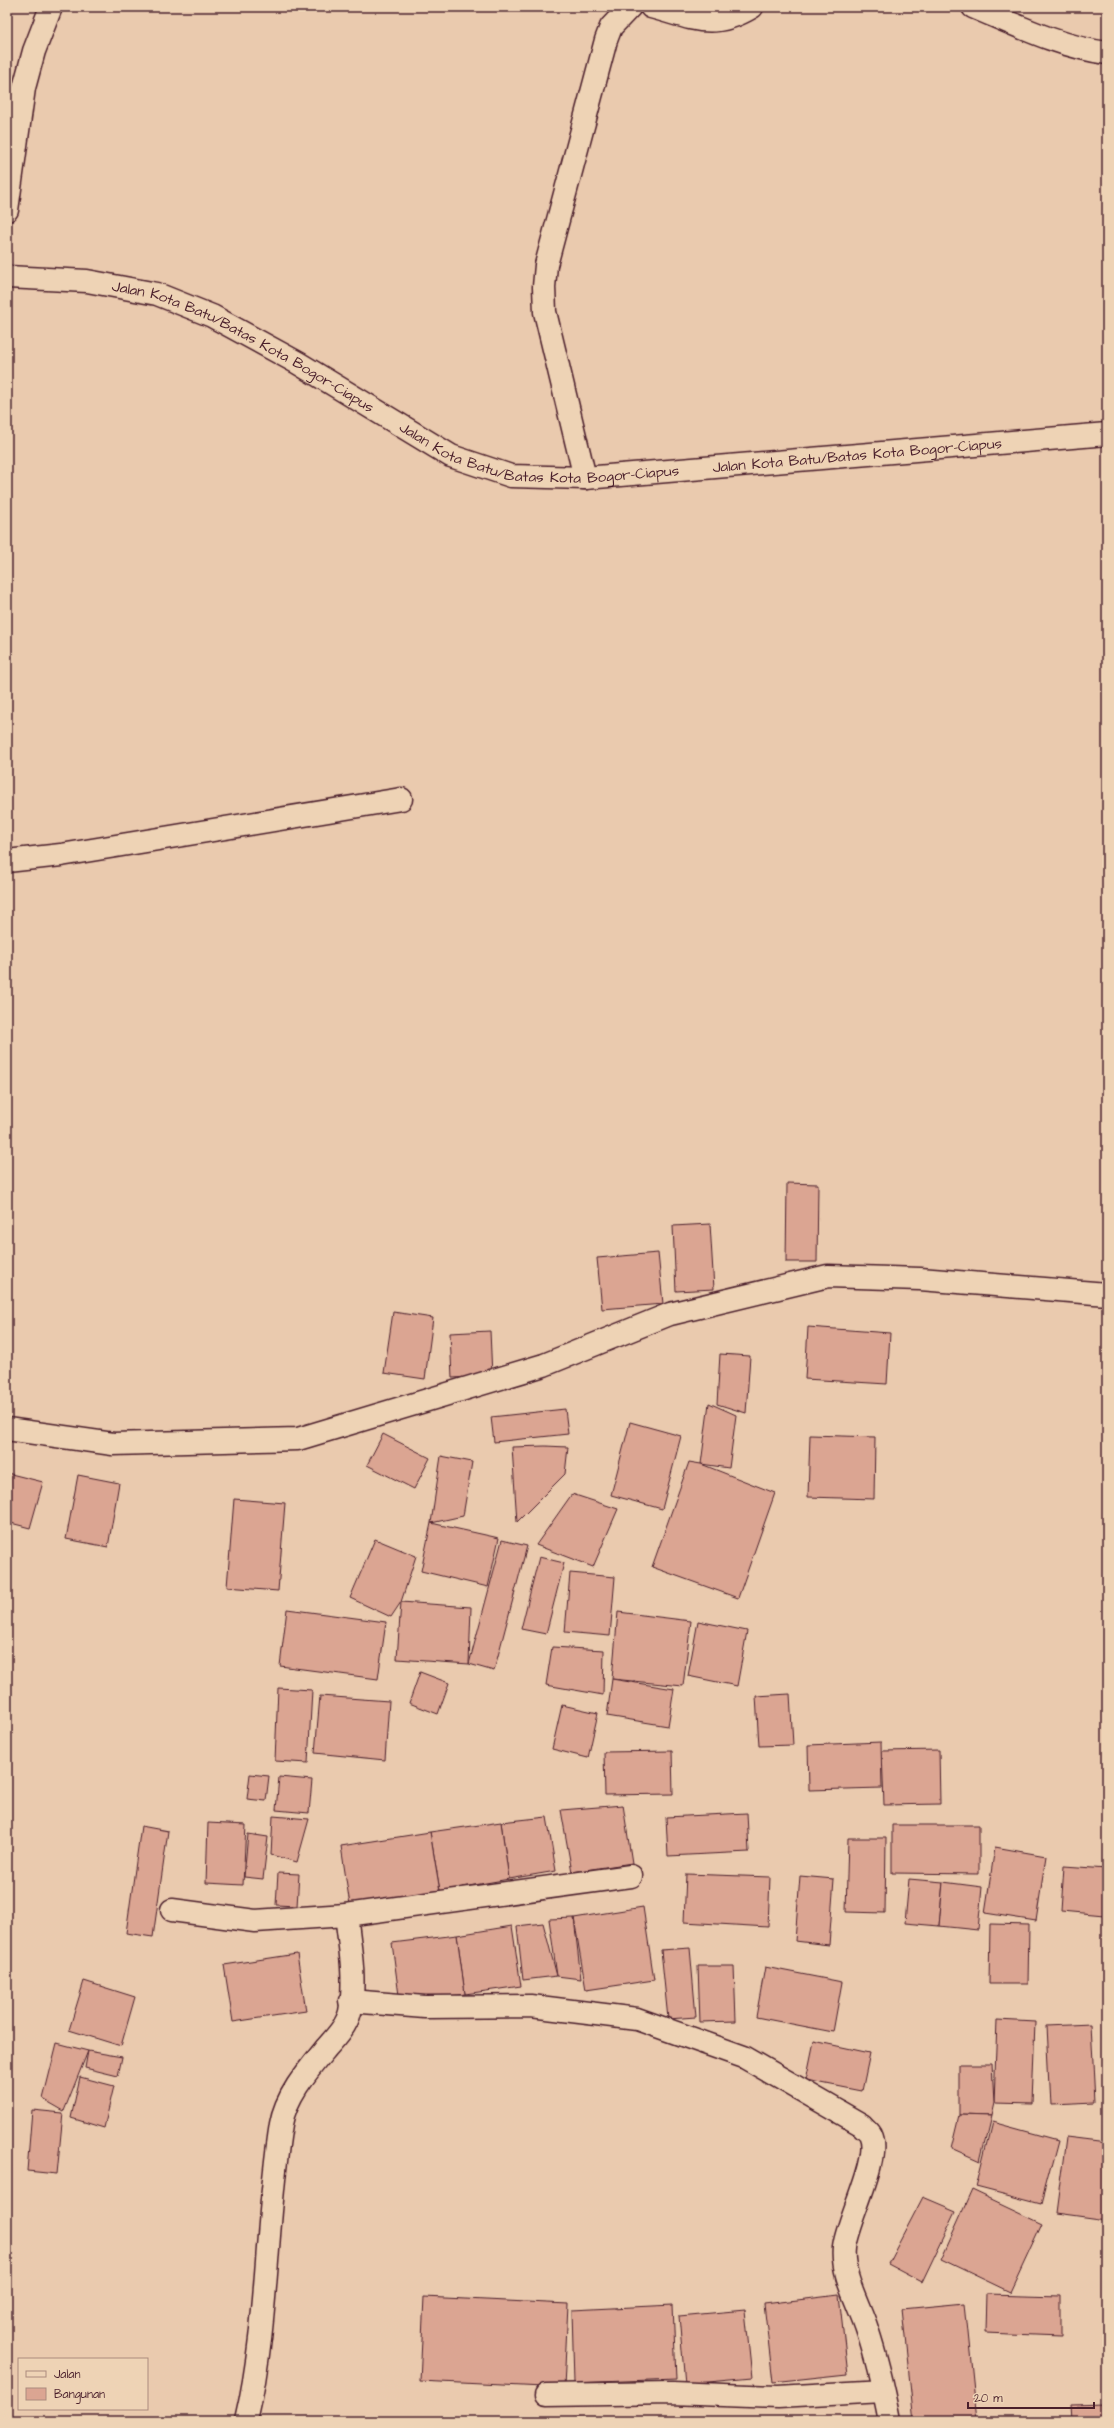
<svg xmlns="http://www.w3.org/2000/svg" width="1114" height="2428" font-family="'Architects Daughter',sans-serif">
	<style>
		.building { fill: #dba592; stroke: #4a1f2b }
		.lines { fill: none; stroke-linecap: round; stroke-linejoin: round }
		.minor-casing { stroke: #4a1f2b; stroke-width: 25 }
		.secondary-casing { stroke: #4a1f2b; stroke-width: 25 }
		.minor { stroke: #eed3b5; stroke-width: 22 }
		.secondary { stroke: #eed3b5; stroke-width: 22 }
		.labels { text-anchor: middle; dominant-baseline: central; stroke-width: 3.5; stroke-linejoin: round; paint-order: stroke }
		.street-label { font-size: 15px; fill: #4a1f2b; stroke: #eed3b5 }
	</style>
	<rect width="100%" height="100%" fill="#eacaae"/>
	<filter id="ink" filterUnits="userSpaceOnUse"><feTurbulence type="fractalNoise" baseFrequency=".025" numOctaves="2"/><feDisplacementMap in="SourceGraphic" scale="8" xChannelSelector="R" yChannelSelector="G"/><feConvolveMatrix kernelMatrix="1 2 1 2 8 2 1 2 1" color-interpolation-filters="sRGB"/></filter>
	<g filter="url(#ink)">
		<!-- building -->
		<g class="building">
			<polygon points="787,1183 818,1184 817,1262 786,1262"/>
			<polygon points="710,1224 714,1289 676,1291 673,1226"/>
			<polygon points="658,1253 663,1304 602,1309 597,1258"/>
			<polygon points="393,1312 433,1318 425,1379 384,1373"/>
			<polygon points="808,1327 890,1333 887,1384 805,1379"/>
			<polygon points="490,1331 492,1376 452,1378 450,1333"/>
			<polygon points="720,1354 750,1356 746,1413 717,1404"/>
			<polygon points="709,1403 736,1415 729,1468 701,1464"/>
			<polygon points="565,1409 568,1434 494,1442 491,1417"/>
			<polygon points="630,1422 681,1436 662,1509 611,1495"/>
			<polygon points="383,1434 430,1458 414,1489 367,1465"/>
			<polygon points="810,1435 875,1437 874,1499 808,1497"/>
			<polygon points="545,1446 568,1447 565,1474 517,1522 512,1447"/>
			<polygon points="441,1456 472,1462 463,1516 431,1523"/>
			<polygon points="689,1462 701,1464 775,1493 738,1598 652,1567"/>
			<polygon points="7,1473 43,1482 30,1528 7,1522"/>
			<polygon points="78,1475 119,1483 108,1547 66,1539"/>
			<polygon points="572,1494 618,1509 593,1567 536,1545"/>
			<polygon points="234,1499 285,1503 278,1591 227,1587"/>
			<polygon points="431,1523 499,1538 488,1587 421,1571"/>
			<polygon points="375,1539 416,1556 401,1602 391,1617 350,1598"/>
			<polygon points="502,1540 527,1546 494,1671 469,1664"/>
			<polygon points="539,1557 564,1563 546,1634 521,1629"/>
			<polygon points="570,1573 615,1577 610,1636 565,1632"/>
			<polygon points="401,1602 471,1607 469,1664 397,1659"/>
			<polygon points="287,1609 386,1622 378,1679 280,1666"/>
			<polygon points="618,1612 691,1621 683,1686 612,1679"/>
			<polygon points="698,1621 747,1631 737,1686 688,1676"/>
			<polygon points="552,1647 604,1650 603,1695 546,1685"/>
			<polygon points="420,1672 449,1683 438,1714 409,1703"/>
			<polygon points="612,1679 674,1689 668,1726 607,1716"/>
			<polygon points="278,1688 312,1690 308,1763 275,1761"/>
			<polygon points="790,1694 793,1745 759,1746 756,1696"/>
			<polygon points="320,1696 389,1701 385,1760 315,1753"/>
			<polygon points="562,1705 598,1713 588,1758 552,1749"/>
			<polygon points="881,1742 882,1788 809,1790 808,1745"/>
			<polygon points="939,1750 940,1804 884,1805 882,1751"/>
			<polygon points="672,1751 673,1794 605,1795 604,1752"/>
			<polygon points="250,1774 269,1776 266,1801 247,1799"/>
			<polygon points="279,1777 312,1780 309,1813 276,1810"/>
			<polygon points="623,1805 632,1863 572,1872 561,1810"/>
			<polygon points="747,1813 749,1852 668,1856 666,1817"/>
			<polygon points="273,1816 309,1819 297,1862 271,1855"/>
			<polygon points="547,1817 556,1871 509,1879 501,1822"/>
			<polygon points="501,1822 509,1879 440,1891 430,1832"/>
			<polygon points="208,1823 246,1825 243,1885 206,1883"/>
			<polygon points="892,1825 979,1825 979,1874 892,1873"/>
			<polygon points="141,1826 168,1831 153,1937 126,1933"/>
			<polygon points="430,1832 440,1891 350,1905 341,1846"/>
			<polygon points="248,1834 268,1837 263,1879 244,1877"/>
			<polygon points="848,1838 886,1838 885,1913 846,1912"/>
			<polygon points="995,1847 1046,1856 1036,1921 985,1913"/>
			<polygon points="1064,1866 1107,1869 1104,1915 1061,1911"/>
			<polygon points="278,1873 299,1874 297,1906 276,1905"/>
			<polygon points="686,1874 770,1877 768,1927 684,1922"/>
			<polygon points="800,1876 834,1879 829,1945 795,1941"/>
			<polygon points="909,1879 943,1882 939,1926 905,1923"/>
			<polygon points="943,1882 982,1887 978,1930 939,1926"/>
			<polygon points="643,1907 654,1980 586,1990 574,1918"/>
			<polygon points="574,1918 581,1979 557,1976 549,1919"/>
			<polygon points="543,1923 557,1976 523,1980 517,1926"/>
			<polygon points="990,1924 1029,1925 1028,1984 989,1984"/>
			<polygon points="512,1926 521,1986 465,1994 457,1935"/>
			<polygon points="457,1935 465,1994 400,2003 392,1943"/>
			<polygon points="690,1948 696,2017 668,2019 661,1950"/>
			<polygon points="297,1954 306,2011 233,2022 224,1965"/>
			<polygon points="698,1966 734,1966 736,2021 700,2022"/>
			<polygon points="765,1967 842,1982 833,2032 756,2017"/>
			<polygon points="84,1981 135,1997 121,2046 69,2030"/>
			<polygon points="997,2020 1035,2022 1032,2104 994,2103"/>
			<polygon points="1091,2024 1095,2102 1050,2104 1046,2026"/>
			<polygon points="814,2041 870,2053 862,2091 806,2080"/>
			<polygon points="57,2043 88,2051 64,2111 43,2099"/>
			<polygon points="88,2051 122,2057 118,2076 85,2068"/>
			<polygon points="959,2064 992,2064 994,2103 991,2116 959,2115"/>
			<polygon points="80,2077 114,2086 104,2128 71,2118"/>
			<polygon points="32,2110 63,2113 57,2174 27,2171"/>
			<polygon points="959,2115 991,2116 980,2161 951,2148"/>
			<polygon points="992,2122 1058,2140 1041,2204 976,2187"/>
			<polygon points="1066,2137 1107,2142 1107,2220 1056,2213"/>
			<polygon points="972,2190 1042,2223 1010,2292 941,2259"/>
			<polygon points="923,2197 956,2211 922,2282 888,2264"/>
			<polygon points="986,2294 1061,2296 1061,2335 985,2332"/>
			<polygon points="839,2295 848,2374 773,2382 764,2304"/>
			<polygon points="424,2297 568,2304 564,2388 420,2381"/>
			<polygon points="965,2303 977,2421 914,2421 902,2309"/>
			<polygon points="673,2305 676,2379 574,2383 572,2310"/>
			<polygon points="745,2310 752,2378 685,2384 679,2316"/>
			<polygon points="1107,2404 1107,2421 1072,2421 1071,2405"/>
			<polygon points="574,2417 624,2421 574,2421"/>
		</g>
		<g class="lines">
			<!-- minor casing -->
			<g class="minor-casing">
				<g id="minor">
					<path d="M651,7C693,18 712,31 752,7"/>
					<path d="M973,7C1016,25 1060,47 1107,53"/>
					<polyline points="7,210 24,88 34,51 51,7"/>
					<polyline points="585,478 545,312 544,287 546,265 606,40 611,27 630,7"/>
					<polyline points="7,861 61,855 401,799"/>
					<polyline points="7,1429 113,1444 298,1439 544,1365 670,1314 828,1276 920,1279 1107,1294"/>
					<polyline points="172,1910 255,1921 346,1915 631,1876"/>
					<path d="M350,2001L425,2007L531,2006L637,2019L744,2057L862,2125C864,2128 869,2131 870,2134C882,2157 846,2222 844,2248C841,2275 859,2304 867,2329C877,2359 884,2390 890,2421"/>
					<polyline points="546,2395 672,2393 778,2397 883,2391"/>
					<path d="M246,2421C269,2324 265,2222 281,2124C286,2095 309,2069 327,2047C336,2037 347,2025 350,2012C356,1980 350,1947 346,1915"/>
				</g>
			</g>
			<!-- secondary casing -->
			<g class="secondary-casing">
				<g id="secondary">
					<path id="s1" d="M7,277L87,281L157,294L212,316L298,363L451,456L511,476L585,478L1107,434"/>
				</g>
			</g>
			<!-- minor -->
			<use href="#minor" class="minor"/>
			<!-- secondary -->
			<use href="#secondary" class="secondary"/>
		</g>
	</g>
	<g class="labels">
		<!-- street labels -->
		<g class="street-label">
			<text stroke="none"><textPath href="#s1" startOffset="251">Jalan Kota Batu/Batas Kota Bogor–Ciapus</textPath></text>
			<text stroke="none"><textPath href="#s1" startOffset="574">Jalan Kota Batu/Batas Kota Bogor–Ciapus</textPath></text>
			<text stroke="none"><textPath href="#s1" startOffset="898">Jalan Kota Batu/Batas Kota Bogor–Ciapus</textPath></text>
		</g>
	</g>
	<!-- margin -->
	<rect width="1114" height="2428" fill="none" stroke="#eed3b5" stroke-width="24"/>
	<rect x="12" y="12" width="1090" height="2404" fill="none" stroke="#4a1f2b" stroke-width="1.5" filter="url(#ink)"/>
	<!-- legend -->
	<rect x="18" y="2358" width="130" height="52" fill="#eed3b5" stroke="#ac8b7e"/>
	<rect x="26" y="2371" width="20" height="6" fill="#eed3b5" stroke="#ac8b7e"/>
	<text x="54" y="2378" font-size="12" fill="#4a1f2b">Jalan</text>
	<rect x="26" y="2388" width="20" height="12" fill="#dba592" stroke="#ac8b7e"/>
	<text x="54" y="2398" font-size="12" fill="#4a1f2b">Bangunan</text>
	<!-- scale -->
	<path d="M968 2402v6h126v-6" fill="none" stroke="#4a1f2b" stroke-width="2"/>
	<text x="974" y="2402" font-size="12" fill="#4a1f2b" stroke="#eed3b5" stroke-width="3" paint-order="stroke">20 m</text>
</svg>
